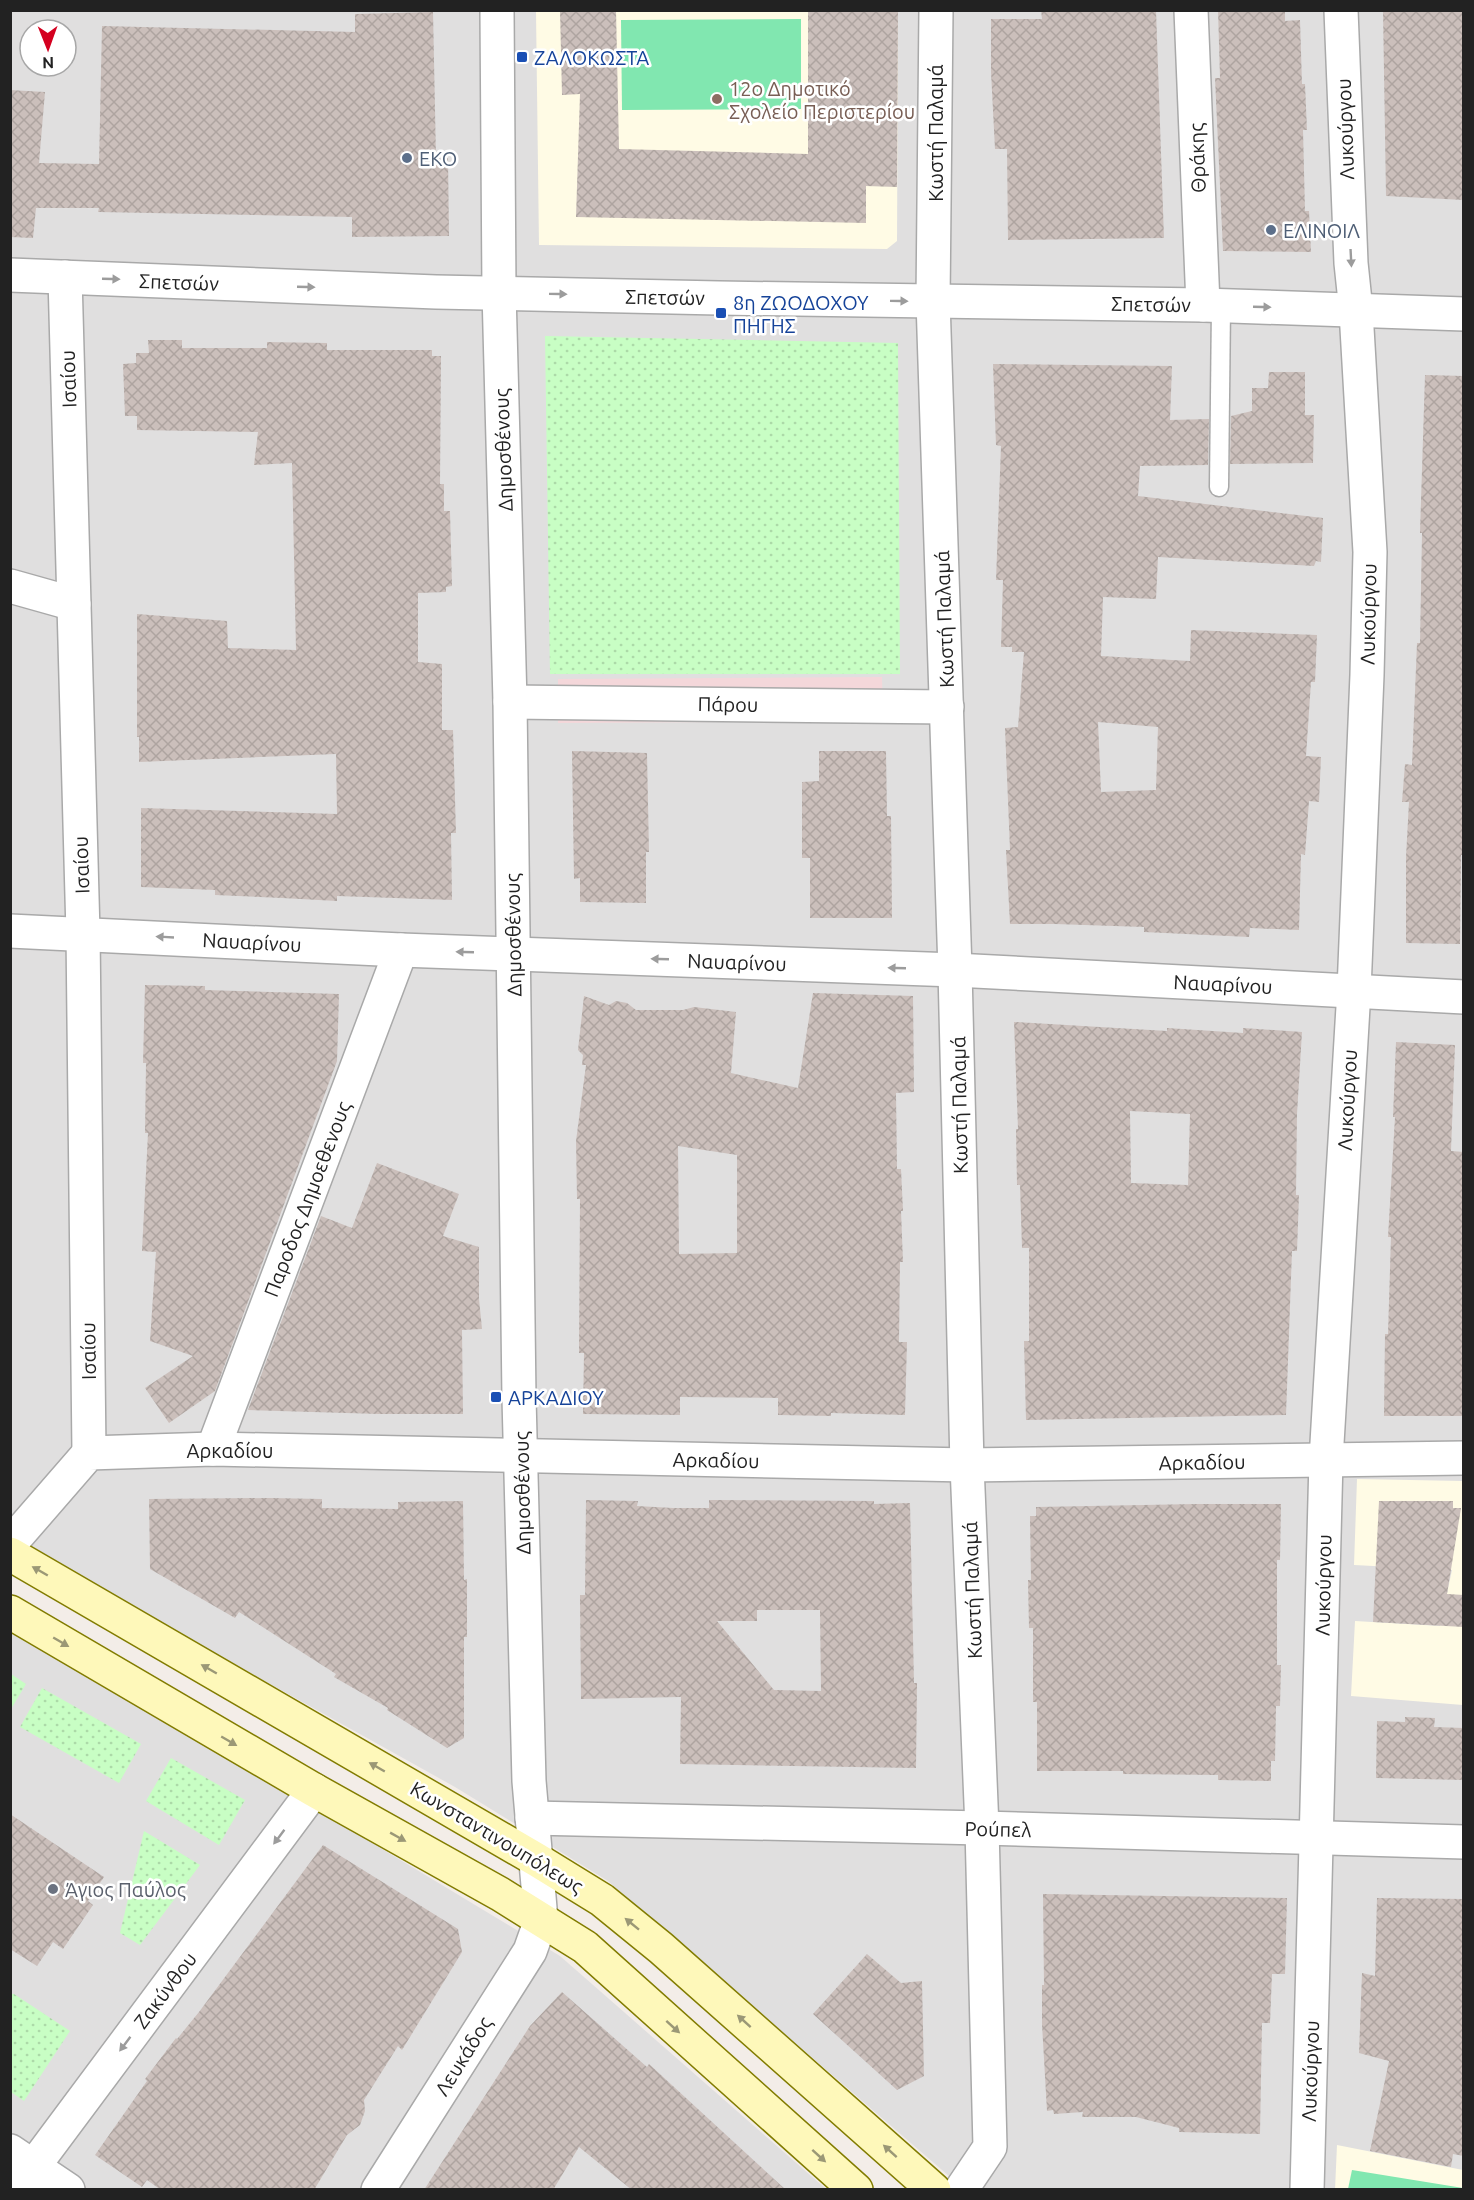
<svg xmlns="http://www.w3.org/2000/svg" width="1474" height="2200" font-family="Ubuntu,sans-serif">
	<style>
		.residential { fill: #e0dfdf; fill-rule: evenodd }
		.commercial { fill: #f4d7da }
		.education { fill: #fffbe5 }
		.park { fill: url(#park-dots) }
		.pitch { fill: #81e7b0 }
		.building { fill: url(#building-cross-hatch); fill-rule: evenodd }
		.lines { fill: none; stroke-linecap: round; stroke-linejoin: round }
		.service-casing { stroke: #a9a9a9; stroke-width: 21 }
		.minor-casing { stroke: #a9a9a9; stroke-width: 36 }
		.tertiary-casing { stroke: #a9a9a9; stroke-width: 36 }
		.secondary-casing { stroke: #827c00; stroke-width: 36 }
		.service { stroke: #fff; stroke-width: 18 }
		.minor { stroke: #fff; stroke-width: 33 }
		.tertiary { stroke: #fff; stroke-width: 33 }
		.secondary { stroke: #fef8ba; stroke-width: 33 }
		.oneway { fill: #9c9c9c }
		.oneway2 { fill: #9b9876 }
		.transit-dot { fill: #1a4fb4; stroke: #fff; stroke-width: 2 }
		.education-dot { fill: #8d6e63; stroke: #fff; stroke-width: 2 }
		.service-dot { fill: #5c6f8a; stroke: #fff; stroke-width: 2 }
		.worship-dot { fill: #6b7280; stroke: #fff; stroke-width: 2 }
		.labels { text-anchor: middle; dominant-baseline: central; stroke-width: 5; stroke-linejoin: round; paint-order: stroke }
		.transit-label { font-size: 20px; fill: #164399; stroke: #fff; text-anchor: start }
		.education-label { font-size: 20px; fill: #785e54; stroke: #fff; text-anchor: start }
		.street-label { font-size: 20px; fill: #222; stroke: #fff }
		.service-label { font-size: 20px; fill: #4e5e75; stroke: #fff; text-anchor: start }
		.worship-label { font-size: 20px; fill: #5b616d; stroke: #fff; text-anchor: start }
	</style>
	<defs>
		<pattern id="park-dots" width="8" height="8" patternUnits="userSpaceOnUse" patternTransform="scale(1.5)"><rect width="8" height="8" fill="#c8fec4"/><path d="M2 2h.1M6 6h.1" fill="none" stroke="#acd9a8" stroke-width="1.8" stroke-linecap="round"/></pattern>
		<pattern id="building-cross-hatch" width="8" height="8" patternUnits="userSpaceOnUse" patternTransform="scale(1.5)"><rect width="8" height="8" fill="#cbbfbb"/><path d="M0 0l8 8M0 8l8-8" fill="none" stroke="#aea4a0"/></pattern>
	</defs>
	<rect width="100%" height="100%" fill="#f3ede8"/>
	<!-- residential -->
	<g class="residential">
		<path d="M11,11H1463V2189H964L608,1881L455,1787L204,1647L11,1534ZM30,30H66V66H30Z"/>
		<polygon points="10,1625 560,1956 826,2189 11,2189"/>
	</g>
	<!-- commercial -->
	<polygon class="commercial" points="882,677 883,721 558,723 558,679"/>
	<!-- education -->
	<g class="education">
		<polygon points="536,11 898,11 897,241 887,249 539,245"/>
		<polygon points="1357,1479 1463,1481 1463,1705 1351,1696 1355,1621 1440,1626 1452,1570 1354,1565"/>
		<polygon points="1337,2145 1463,2170 1463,2189 1335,2190"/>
	</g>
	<!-- park -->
	<g class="park">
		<polygon points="545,336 898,343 900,674 550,674"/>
		<polygon points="11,1674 26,1684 11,1709"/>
		<polygon points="42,1688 141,1744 119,1783 20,1727"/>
		<polygon points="171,1758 245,1800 219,1845 146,1801"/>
		<polygon points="144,1831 200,1865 140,1945 120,1933"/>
		<polygon points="10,1994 14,1994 70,2031 24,2101 11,2092"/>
	</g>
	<!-- pitch -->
	<g class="pitch">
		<polygon points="801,19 801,109 622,110 621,20"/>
		<polygon points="1352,2170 1463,2188 1463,2189 1348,2189"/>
	</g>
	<!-- building -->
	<g class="building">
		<polygon points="560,10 616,10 619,149 808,154 808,10 898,10 897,187 866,186 866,223 576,217 580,94 562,95"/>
		<polygon points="1041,10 1156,10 1164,238 1008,240 1007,149 995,149 991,72 991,19 1042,19"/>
		<polygon points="1218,10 1285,10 1285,21 1300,20 1302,84 1305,84 1307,130 1303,130 1305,211 1309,211 1311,252 1223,251 1215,78 1220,78"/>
		<polygon points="1383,10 1464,10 1464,200 1386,196"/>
		<polygon points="433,12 436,158 448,158 449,236 352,237 352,217 98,212 99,208 36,208 33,238 10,237 10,90 45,92 39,163 99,164 102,26 355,32 355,14"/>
		<polygon points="148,340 182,340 182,348 267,348 267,342 327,343 327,350 432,350 432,356 441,356 440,484 444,484 444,511 450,511 452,586 446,587 446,592 418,593 418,662 442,664 442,730 453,730 456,833 451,833 452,900 337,896 337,901 282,898 215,895 215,890 141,887 141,808 337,814 336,754 139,762 139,737 137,737 137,614 227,621 228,648 296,650 292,463 254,465 258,432 137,430 137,416 125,416 123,364 136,363 136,353 149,353"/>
		<path d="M993,364L1172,366L1170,420L1209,419L1208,465L1140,466L1138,496L1323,518L1321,562L1316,561L1314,566L1158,557L1156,599L1103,597L1101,656L1190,661L1191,630L1317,635L1315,682H1311L1306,756L1321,757L1319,802L1309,801L1305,855L1301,854L1299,930L1250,928L1249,937L1144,932V927L1055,924H1010L1006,850H1010L1005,728L1018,727L1024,652H1012V647H1001L1003,580H996L1001,446L996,445ZM1098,722L1158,727L1156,790L1101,792Z"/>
		<polygon points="1269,372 1305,372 1305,415 1314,415 1313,463 1230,464 1231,416 1252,411 1252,388 1268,388"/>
		<polygon points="1425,375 1464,376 1464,855 1461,855 1460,944 1406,943 1406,857 1409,802 1402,802 1405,764 1412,765 1417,643 1420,643 1422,533 1420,533"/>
		<polygon points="572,751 647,753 649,852 646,852 646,903 580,902 580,878 574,879"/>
		<polygon points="819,751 886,751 887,816 891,816 892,918 810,918 810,858 802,858 802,782 819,781"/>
		<polygon points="145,985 205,986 205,990 339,994 337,1061 215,1391 169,1423 145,1388 193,1356 150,1341 156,1252 142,1251 148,1133 145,1133 146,1063 143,1063"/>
		<path d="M813,993L913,996L914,1092L896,1093L897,1169H901L903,1211H901L903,1262H900L899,1342H907L905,1415L831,1413V1416L778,1415V1398L680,1397V1415L583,1414L584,1353H579L580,1199H577L576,1141L586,1065H582L583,1055L578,1050L584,996L609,1005L616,1001L627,1003L636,1010H683L694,1007L736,1012L731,1073L798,1088ZM678,1146L737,1155V1253L679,1254Z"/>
		<path d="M1014,1022L1167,1031V1028L1243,1033V1028L1302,1032L1297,1114L1296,1195H1299L1297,1251H1292L1286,1415L1026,1420L1024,1341H1029V1248H1022L1020,1185H1017L1016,1129H1018ZM1130,1111L1190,1114L1188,1185L1131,1183Z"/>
		<polygon points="1396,1042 1455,1045 1451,1151 1464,1152 1464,1416 1384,1416 1385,1334 1388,1334 1391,1237 1388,1237 1395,1117 1393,1117"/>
		<polygon points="377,1163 459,1194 443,1236 479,1247 479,1299 482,1329 462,1330 463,1414 379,1414 248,1410 321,1216 352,1228"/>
		<polygon points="269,1498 322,1499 322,1508 398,1509 398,1502 463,1501 464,1580 467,1579 467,1637 464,1637 464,1738 447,1748 387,1710 388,1708 334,1677 336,1674 239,1612 235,1618 150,1569 149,1499"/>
		<path d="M586,1500L638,1501L637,1506L673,1508H709V1500L874,1501V1504L910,1503L914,1683H917L916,1768L680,1764L681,1697L581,1699L580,1595H585ZM757,1610H820L821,1691L774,1690L717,1621H757Z"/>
		<polygon points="1379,1501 1453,1501 1453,1508 1461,1508 1447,1594 1464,1595 1464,1627 1373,1622"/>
		<polygon points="1197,1504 1281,1504 1280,1560 1277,1560 1277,1665 1281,1665 1280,1706 1276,1706 1275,1761 1271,1761 1271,1781 1218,1780 1218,1775 1123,1774 1123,1771 1037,1771 1037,1702 1033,1702 1033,1628 1029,1628 1028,1580 1031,1580 1030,1516 1036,1516 1036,1507"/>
		<polygon points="1405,1717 1435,1718 1434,1727 1464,1728 1464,1780 1376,1778 1377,1721 1405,1722"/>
		<polygon points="10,1814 104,1877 88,1901 93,1905 63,1949 53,1942 37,1966 10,1949"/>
		<polygon points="323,1845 458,1929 462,1952 402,2050 398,2046 364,2100 365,2111 360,2125 347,2135 314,2190 161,2190 147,2180 142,2187 95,2155 147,2081 145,2079 176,2038 177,2039 199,2012"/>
		<polygon points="1043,1894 1287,1898 1285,1974 1272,1974 1270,2023 1262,2023 1260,2134 1179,2132 1179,2128 1136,2117 1082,2117 1083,2112 1054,2114 1053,2110 1047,2111 1042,2024 1042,1985 1044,1985"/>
		<polygon points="1377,1898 1464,1899 1464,2156 1453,2154 1451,2167 1370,2151 1389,2061 1359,2053 1362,1973 1375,1976"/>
		<polygon points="867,1954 901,1983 922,1981 924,2076 897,2090 813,2014"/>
		<polygon points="562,1992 647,2067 649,2064 786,2190 632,2190 579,2147 553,2190 424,2190 530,2026"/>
	</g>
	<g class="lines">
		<!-- service casing -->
		<g class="service-casing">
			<polyline id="service" points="1219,487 1221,306"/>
		</g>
		<!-- minor casing -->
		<g class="minor-casing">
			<g id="minor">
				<polyline points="936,10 933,301 955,970 967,1465 982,1828 990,2147 961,2190"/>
				<polyline points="1191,10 1203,305"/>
				<polyline points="10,275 436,292 719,298 1203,305 1464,314"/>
				<polyline points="65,277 83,933 89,1453"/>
				<polyline points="10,586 74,604"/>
				<polyline points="510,702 947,707"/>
				<polyline points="10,931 401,950 955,970 1464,997"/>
				<polyline points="213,1449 401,950"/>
				<polyline points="10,1544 89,1453 213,1449 967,1465 1464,1458"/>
				<polyline points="532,1818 982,1828 1464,1842"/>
				<polyline points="10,2151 68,2190"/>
				<polyline points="16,2190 314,1790"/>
				<polyline points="378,2190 530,1951 541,1920"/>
				<polyline points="1307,2190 1326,1460 1354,990 1367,675 1370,552 1356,311 1351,263 1341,10"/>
			</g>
		</g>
		<!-- tertiary casing -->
		<g class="tertiary-casing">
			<polyline id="tertiary" points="497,10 499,292 510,702 519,1398 529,1781 541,1920"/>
		</g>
		<!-- secondary casing -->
		<g class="secondary-casing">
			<g id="secondary">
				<polyline points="10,1554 537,1860 602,1900 661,1948 934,2190"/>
				<polyline points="10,1612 314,1790 500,1894 585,1947 856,2190"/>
			</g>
		</g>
		<!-- service -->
		<use href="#service" class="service"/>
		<!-- minor -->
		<use href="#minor" class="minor"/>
		<!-- tertiary -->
		<use href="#tertiary" class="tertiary"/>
		<!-- secondary -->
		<use href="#secondary" class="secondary"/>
	</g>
	<!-- one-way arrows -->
	<defs><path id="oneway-solid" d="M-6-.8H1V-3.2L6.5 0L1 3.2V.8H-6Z" transform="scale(1.5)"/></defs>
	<g class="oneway">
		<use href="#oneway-solid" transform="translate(1351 258) rotate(87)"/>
		<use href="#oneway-solid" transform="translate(111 279) rotate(2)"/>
		<use href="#oneway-solid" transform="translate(306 287) rotate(2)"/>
		<use href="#oneway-solid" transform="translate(558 294) rotate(1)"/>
		<use href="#oneway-solid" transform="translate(899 301) rotate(1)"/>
		<use href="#oneway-solid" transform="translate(1262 307) rotate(2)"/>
		<use href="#oneway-solid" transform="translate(165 937) rotate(-177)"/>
		<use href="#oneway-solid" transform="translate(465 952) rotate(-178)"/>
		<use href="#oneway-solid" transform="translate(660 959) rotate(-178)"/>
		<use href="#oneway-solid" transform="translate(897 968) rotate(-178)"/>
		<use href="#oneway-solid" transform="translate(279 1837) rotate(127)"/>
		<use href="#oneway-solid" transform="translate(125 2044) rotate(127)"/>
	</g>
	<g class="oneway2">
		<use href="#oneway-solid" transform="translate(40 1571) rotate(-150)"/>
		<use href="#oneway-solid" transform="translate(61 1642) rotate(30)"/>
		<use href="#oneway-solid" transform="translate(209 1669) rotate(-150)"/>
		<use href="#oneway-solid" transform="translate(229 1741) rotate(30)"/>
		<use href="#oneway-solid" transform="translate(377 1767) rotate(-150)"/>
		<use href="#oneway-solid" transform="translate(398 1837) rotate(29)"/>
		<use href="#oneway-solid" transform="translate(632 1924) rotate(-141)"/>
		<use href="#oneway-solid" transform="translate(744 2021) rotate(-138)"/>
		<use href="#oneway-solid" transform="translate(673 2027) rotate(42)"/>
		<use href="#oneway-solid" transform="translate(890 2151) rotate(-138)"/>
		<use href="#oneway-solid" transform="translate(819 2156) rotate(42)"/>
	</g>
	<!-- markers -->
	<g class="transit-dot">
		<rect x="516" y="51" width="12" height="12" rx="3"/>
		<rect x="715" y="307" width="12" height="12" rx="3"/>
		<rect x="490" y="1391" width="12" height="12" rx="3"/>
	</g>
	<circle class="education-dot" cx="717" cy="99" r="6"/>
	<g class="service-dot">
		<circle cx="407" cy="158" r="6"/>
		<circle cx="1271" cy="230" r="6"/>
	</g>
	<circle class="worship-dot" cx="53" cy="1889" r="6"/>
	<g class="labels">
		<!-- transit labels -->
		<g class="transit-label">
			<text x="534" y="57">ΖΑΛΟΚΩΣΤΑ</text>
			<text x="733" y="302">8η ΖΩΟΔΟΧΟΥ<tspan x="733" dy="23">ΠΗΓΗΣ</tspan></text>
			<text x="508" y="1397">ΑΡΚΑΔΙΟΥ</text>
		</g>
		<!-- education labels -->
		<g class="education-label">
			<text x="729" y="88">12ο Δημοτικό<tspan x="729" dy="23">Σχολείο Περιστερίου</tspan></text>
		</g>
		<!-- street labels -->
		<g class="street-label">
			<text transform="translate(1345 129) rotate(-92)">Λυκούργου</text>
			<text transform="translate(935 133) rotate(-90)">Κωστή Παλαμά</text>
			<text transform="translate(1197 158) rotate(-92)">Θράκης</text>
			<text transform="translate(179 282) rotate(2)">Σπετσών</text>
			<text transform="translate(665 297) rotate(1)">Σπετσών</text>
			<text transform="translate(1151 304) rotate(1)">Σπετσών</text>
			<text transform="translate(68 379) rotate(-92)">Ισαίου</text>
			<text transform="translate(503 450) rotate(-92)">Δημοσθένους</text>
			<text transform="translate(1368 614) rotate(-89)">Λυκούργου</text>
			<text transform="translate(944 619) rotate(-92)">Κωστή Παλαμά</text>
			<text transform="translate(728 704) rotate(1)">Πάρου</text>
			<text transform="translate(81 865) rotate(-92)">Ισαίου</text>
			<text transform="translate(513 935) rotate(-91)">Δημοσθένους</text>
			<text transform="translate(252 942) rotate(3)">Ναυαρίνου</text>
			<text transform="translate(737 962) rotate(2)">Ναυαρίνου</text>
			<text transform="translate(1223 984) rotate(3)">Ναυαρίνου</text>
			<text transform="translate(1347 1100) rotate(-87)">Λυκούργου</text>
			<text transform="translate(959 1105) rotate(-91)">Κωστή Παλαμά</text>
			<text transform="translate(307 1199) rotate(-69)">Παροδος Δημοεθενους</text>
			<text transform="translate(88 1351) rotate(-91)">Ισαίου</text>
			<text x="230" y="1450">Αρκαδίου</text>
			<text transform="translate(716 1460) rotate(1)">Αρκαδίου</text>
			<text transform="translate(1202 1462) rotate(-1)">Αρκαδίου</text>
			<text transform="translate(522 1493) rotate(-91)">Δημοσθένους</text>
			<text transform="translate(1323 1585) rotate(-89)">Λυκούργου</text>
			<text transform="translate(972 1590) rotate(-92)">Κωστή Παλαμά</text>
			<text transform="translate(998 1829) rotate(1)">Ρούπελ</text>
			<text transform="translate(497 1837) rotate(31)">Κωνσταντινουπόλεως</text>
			<text transform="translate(165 1990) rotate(-53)">Ζακύνθου</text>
			<text transform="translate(463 2056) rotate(-58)">Λευκάδος</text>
			<text transform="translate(1310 2071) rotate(-88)">Λυκούργου</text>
		</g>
		<!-- service labels -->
		<g class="service-label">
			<text x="419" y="158">EKO</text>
			<text x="1283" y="230">ΕΛΙΝΟΙΛ</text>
		</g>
		<!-- worship labels -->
		<g class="worship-label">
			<text x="65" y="1889">Άγιος Παύλος</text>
		</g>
	</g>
	<!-- border -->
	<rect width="1474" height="2200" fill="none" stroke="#222222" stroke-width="24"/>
	<!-- north arrow -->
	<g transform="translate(48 48) rotate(179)"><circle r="28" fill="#ffffff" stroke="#a7a7a7" stroke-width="1.5"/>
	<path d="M0-4.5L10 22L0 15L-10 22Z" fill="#d4001f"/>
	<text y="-9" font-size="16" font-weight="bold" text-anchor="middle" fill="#222222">N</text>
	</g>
</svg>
